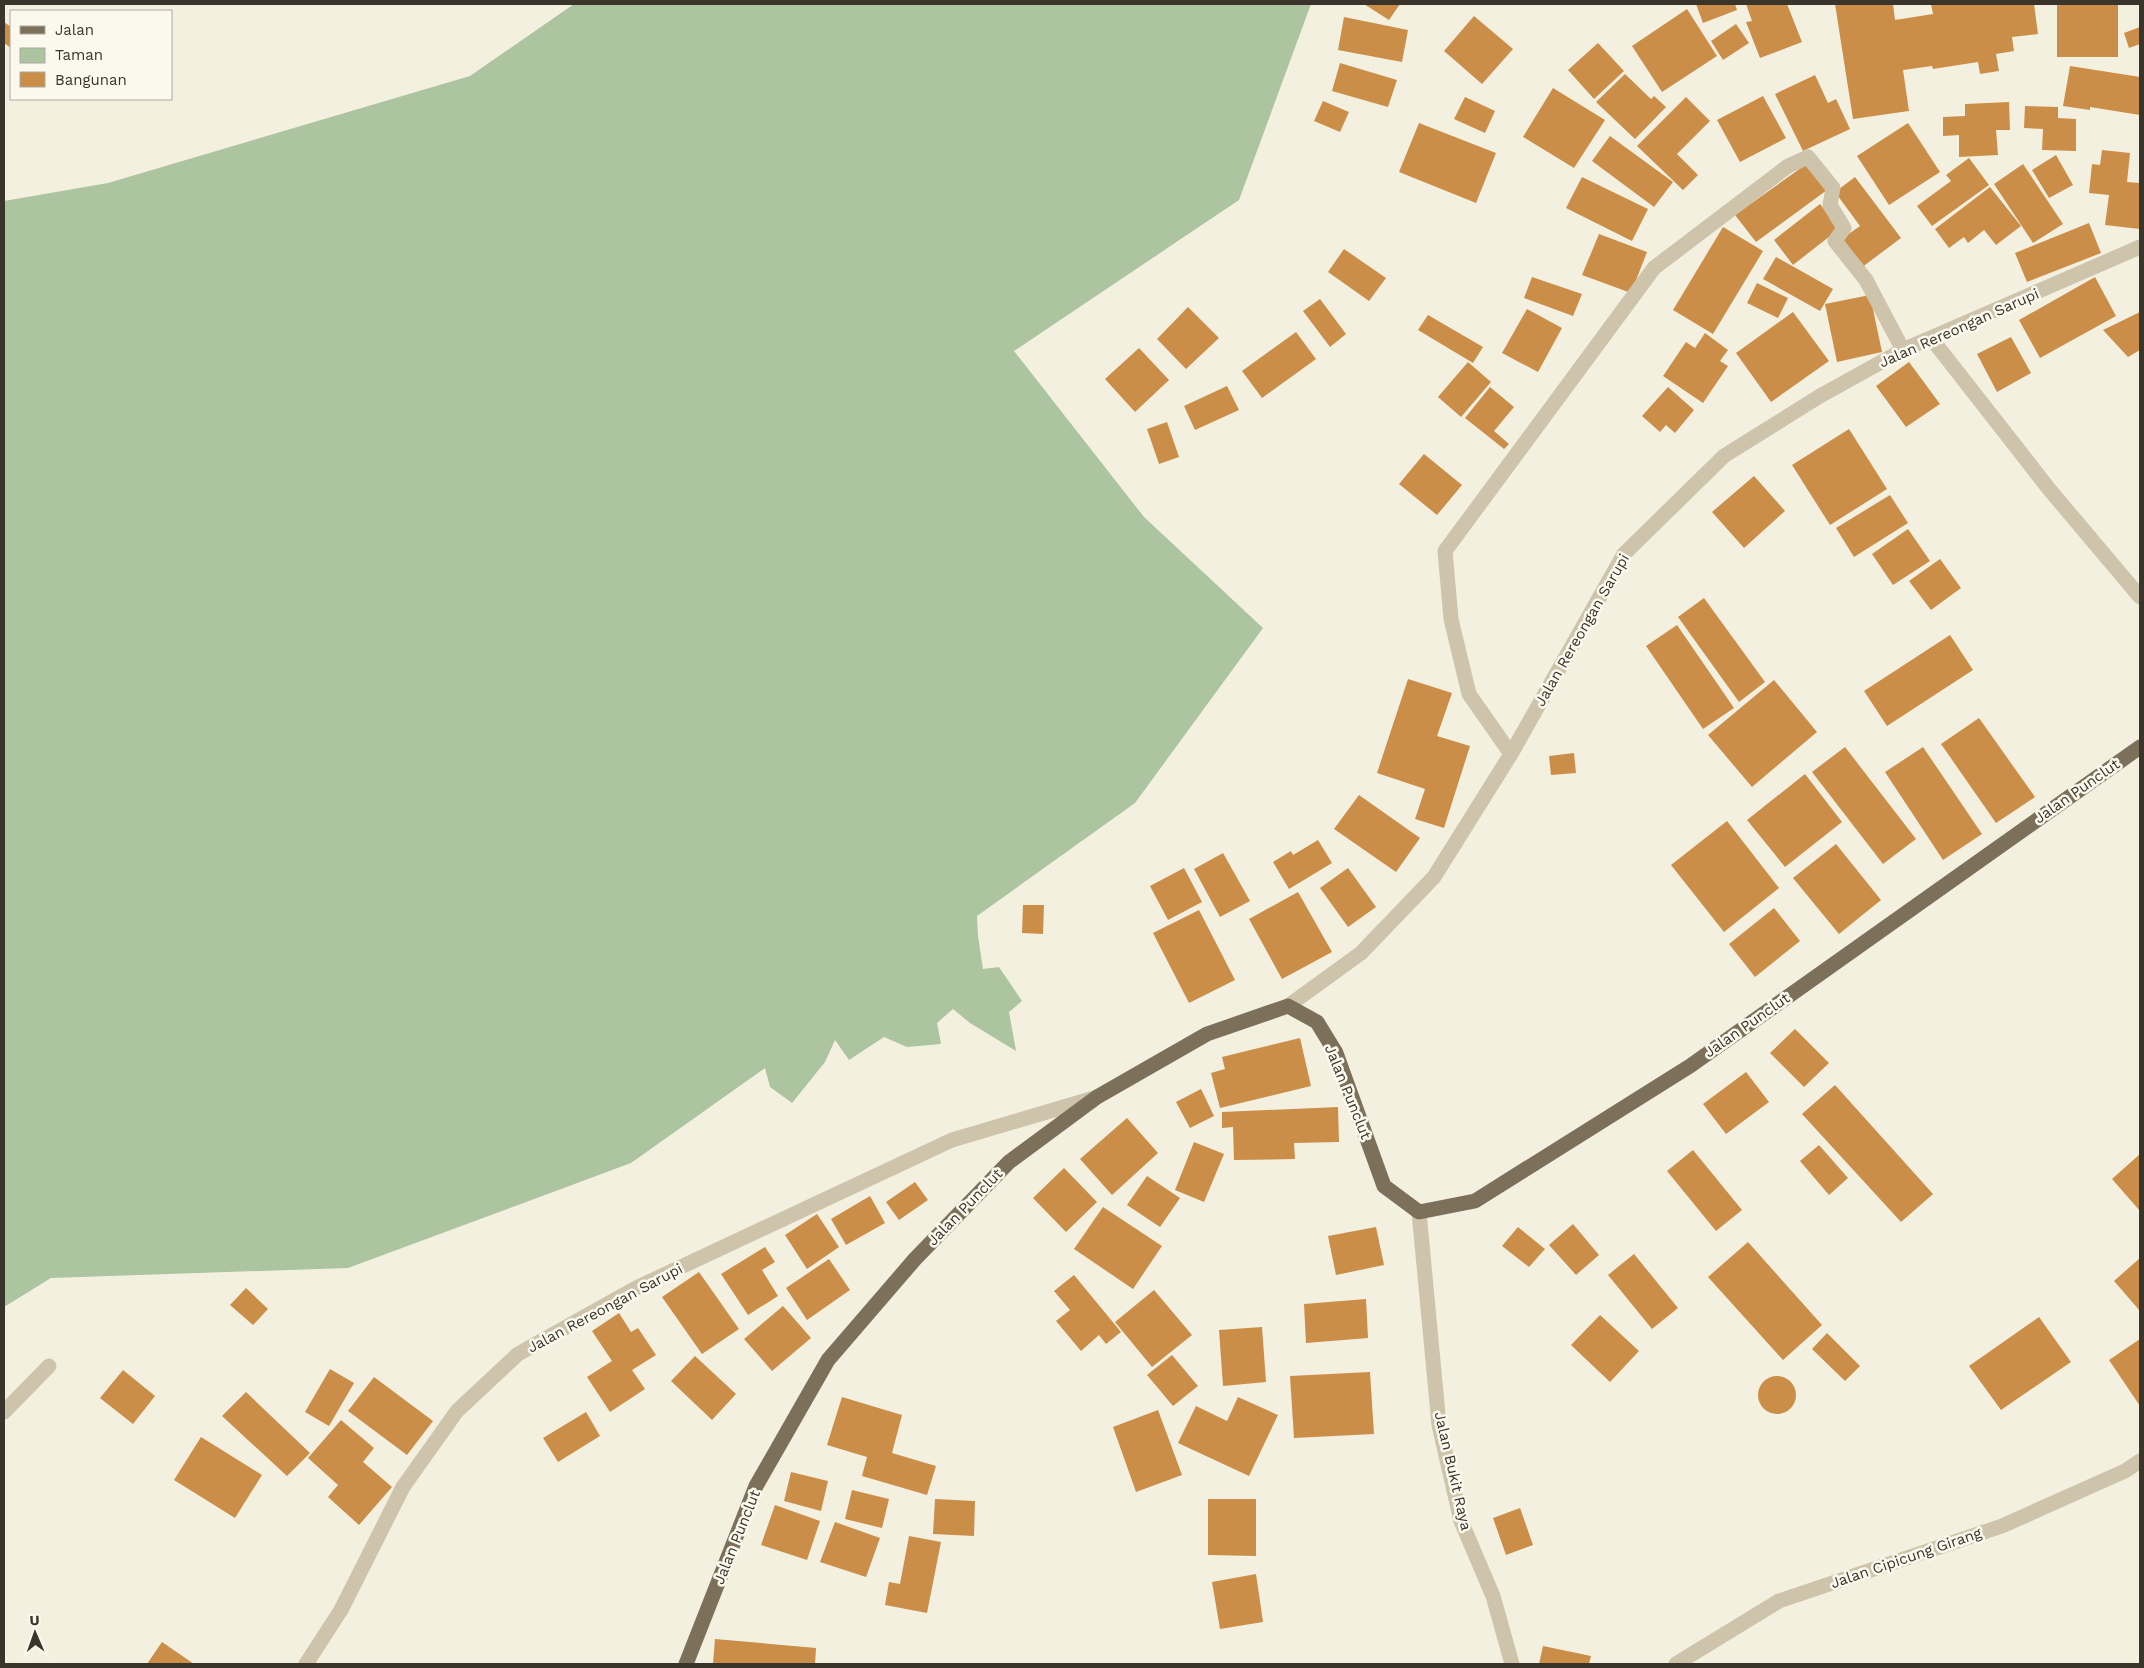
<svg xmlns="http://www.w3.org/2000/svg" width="2144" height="1668" font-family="'Work Sans',sans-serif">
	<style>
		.green { fill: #acc49f }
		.building { fill: #ca8e48 }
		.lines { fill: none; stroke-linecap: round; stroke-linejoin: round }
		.minor { stroke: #cdc4ab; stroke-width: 15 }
		.major { stroke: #7d705b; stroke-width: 15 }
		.labels { text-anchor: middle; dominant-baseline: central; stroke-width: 5; stroke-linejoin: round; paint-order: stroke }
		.street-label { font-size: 15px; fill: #3a342a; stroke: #fbf9ed }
	</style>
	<rect width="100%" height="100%" fill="#f4f0e0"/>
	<!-- green -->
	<polygon class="green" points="574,4 1311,4 1239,200 1014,351 1144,517 1263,628 1135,803 977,916 978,936 983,969 999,967 1022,1001 1009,1012 1016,1051 970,1023 953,1009 937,1023 941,1044 907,1047 884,1037 849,1060 835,1040 825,1062 792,1103 770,1087 765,1068 631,1163 348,1268 51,1278 4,1307 4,201 108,183 470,76"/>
	<!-- building -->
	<g class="building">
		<polygon points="1364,4 1400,4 1389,20"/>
		<polygon points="1696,4 1735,4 1737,10 1703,23"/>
		<polygon points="1746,4 1787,4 1802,42 1760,58 1746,22 1752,21"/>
		<polygon points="1835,4 1893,4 1895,20 1933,14 1931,4 2034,4 2038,34 2012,37 2014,51 1996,54 1999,71 1980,74 1978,62 1933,69 1932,66 1903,70 1909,111 1853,119"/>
		<rect x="2057" y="4" width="61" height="53"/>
		<polygon points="1687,9 1717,56 1662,92 1632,46"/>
		<polygon points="1474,16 1513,49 1482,84 1444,51"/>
		<polygon points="1344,17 1408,30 1402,62 1338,50"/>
		<polygon points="4,22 11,27 11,48 4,43"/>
		<polygon points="1736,24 1749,43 1723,60 1711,41"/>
		<polygon points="2140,27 2140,44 2129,48 2124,33"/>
		<polygon points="1598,43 1624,71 1594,99 1568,70"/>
		<polygon points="1340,63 1397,80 1388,107 1332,91"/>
		<polygon points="2070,66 2140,77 2140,115 2090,107 2090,110 2063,106"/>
		<polygon points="1625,74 1651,99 1654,96 1666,107 1635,139 1596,102"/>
		<polygon points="1815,75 1828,103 1836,99 1850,129 1803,151 1775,94"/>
		<polygon points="1553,88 1605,120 1574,168 1523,137"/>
		<polygon points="1763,96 1786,138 1740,162 1717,120"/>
		<polygon points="1465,97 1495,111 1485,133 1454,119"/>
		<polygon points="1686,97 1710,121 1677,154 1698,175 1683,190 1637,146"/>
		<polygon points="1323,101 1349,112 1340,132 1314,121"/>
		<polygon points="2009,102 2010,130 1996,130 1998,155 1959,157 1959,135 1943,136 1943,117 1965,116 1965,104"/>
		<polygon points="2025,106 2058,107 2058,118 2076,119 2076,151 2042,150 2043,129 2024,128"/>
		<polygon points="1419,123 1496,153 1476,203 1399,172"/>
		<polygon points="1908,123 1940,172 1889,205 1857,156"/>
		<polygon points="1610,136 1673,182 1654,207 1592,161"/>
		<polygon points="2102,150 2130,153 2127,182 2140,183 2140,229 2105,225 2109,195 2089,193 2092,164 2100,165"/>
		<polygon points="2056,155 2073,185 2049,198 2032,170"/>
		<polygon points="1969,158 1989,185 1932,226 1917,206 1951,181 1946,175"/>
		<polygon points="1808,163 1827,190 1756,242 1735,215"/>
		<polygon points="2023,164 2063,224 2033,243 1994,184"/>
		<polygon points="1582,177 1648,209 1632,241 1566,208"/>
		<polygon points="1855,177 1901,238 1861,268 1840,240 1860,226 1835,192"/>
		<polygon points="1990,187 2021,226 1996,245 1984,230 1968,243 1964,237 1949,248 1935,229"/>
		<polygon points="1820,204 1839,229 1793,265 1774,240"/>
		<polygon points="2089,223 2101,253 2027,282 2015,253"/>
		<polygon points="1723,227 1763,251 1713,334 1673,310"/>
		<polygon points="1599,234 1647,252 1631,293 1582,275"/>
		<polygon points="1344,249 1386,278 1369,301 1328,272"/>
		<polygon points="1776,257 1833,289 1820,311 1763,279"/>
		<polygon points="1532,277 1582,294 1573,316 1524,298"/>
		<polygon points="2095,277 2116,316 2040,358 2019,320"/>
		<polygon points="1757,283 1788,298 1778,318 1747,303"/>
		<polygon points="1870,295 1882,352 1837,362 1825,304"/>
		<polygon points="1320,299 1346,334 1330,347 1303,311"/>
		<polygon points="1188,307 1219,338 1186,369 1157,339"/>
		<polygon points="1527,309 1562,328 1538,372 1502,353"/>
		<polygon points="1793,312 1829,361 1771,402 1736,353"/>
		<polygon points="2140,312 2140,350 2128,357 2103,330"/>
		<polygon points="1428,315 1483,347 1473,363 1418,330"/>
		<polygon points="1296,332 1316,359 1262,398 1242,371"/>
		<polygon points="1705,333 1728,350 1720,361 1728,366 1703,403 1663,376 1686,342 1695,348"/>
		<polygon points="2011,337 2031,373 1997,392 1977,354"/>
		<polygon points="1139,348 1169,380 1135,412 1105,379"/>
		<polygon points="1468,362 1491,382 1461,417 1438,397"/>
		<polygon points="1909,362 1940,404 1906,427 1876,386"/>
		<polygon points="1227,386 1239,410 1195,430 1184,406"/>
		<polygon points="1490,387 1514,407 1494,431 1509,444 1504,449 1465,418"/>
		<polygon points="1668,387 1694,410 1675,433 1666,425 1660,432 1642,416"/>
		<polygon points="1167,422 1179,457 1159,464 1147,429"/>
		<polygon points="1849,429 1887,489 1830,525 1792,465"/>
		<polygon points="1424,454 1462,485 1437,515 1399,484"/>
		<polygon points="1754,476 1785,511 1744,548 1712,512"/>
		<polygon points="1890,495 1908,523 1854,557 1836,528"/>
		<polygon points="1908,529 1930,561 1893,585 1872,554"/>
		<polygon points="1940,559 1961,588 1931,610 1909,581"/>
		<polygon points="1704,598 1765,682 1739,702 1678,617"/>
		<polygon points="1677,625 1734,708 1703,729 1646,646"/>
		<polygon points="1950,635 1973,670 1887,726 1864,691"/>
		<polygon points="1408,679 1452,693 1437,736 1470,746 1444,828 1415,819 1425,789 1377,773"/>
		<polygon points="1774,680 1817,732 1752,787 1708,735"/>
		<polygon points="1979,718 2035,797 1996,823 1941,744"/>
		<polygon points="1845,747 1916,839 1883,864 1812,772"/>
		<polygon points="1923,747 1982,834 1943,860 1885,772"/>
		<polygon points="1574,753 1576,773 1551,775 1549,756"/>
		<polygon points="1805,774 1842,822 1785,867 1747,820"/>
		<polygon points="1359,795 1420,838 1396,872 1334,829"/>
		<polygon points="1727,821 1779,888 1724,932 1671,865"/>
		<polygon points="1318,840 1332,863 1289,889 1273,862 1291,851 1293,855"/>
		<polygon points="1836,844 1881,900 1839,934 1793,878"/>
		<polygon points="1223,853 1250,901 1220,917 1194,869"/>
		<polygon points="1184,868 1202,902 1168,920 1150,886"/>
		<polygon points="1348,868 1376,907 1348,927 1320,888"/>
		<polygon points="1298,892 1332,952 1282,979 1249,919"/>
		<polygon points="1023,905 1044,905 1043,934 1022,933"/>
		<polygon points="1774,908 1800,941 1755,977 1729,944"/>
		<polygon points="1199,910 1235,980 1189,1003 1153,933"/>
		<polygon points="1795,1029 1829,1063 1804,1087 1770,1053"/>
		<polygon points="1300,1038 1311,1086 1220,1108 1211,1073 1225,1069 1222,1057"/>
		<polygon points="1746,1072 1769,1102 1726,1134 1703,1104"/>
		<polygon points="1835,1085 1933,1194 1901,1222 1802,1114"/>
		<polygon points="1201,1089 1214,1116 1190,1128 1176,1102"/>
		<polygon points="1338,1107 1339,1142 1294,1143 1295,1159 1234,1160 1233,1127 1222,1128 1222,1112"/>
		<polygon points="1127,1118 1158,1153 1112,1195 1080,1159"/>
		<polygon points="1194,1142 1224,1154 1204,1202 1175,1190"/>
		<polygon points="1819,1145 1848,1178 1829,1195 1800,1161"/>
		<polygon points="1693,1150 1742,1210 1716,1231 1667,1171"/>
		<polygon points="2140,1154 2140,1211 2112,1179"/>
		<polygon points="1064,1168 1097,1202 1066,1232 1033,1198"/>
		<polygon points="1147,1176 1180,1198 1160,1227 1127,1205"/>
		<polygon points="915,1182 928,1200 899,1220 886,1202"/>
		<polygon points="870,1196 885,1223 846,1245 831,1219"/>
		<polygon points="1103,1207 1162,1246 1133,1289 1074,1249"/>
		<polygon points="817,1214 839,1247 807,1269 785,1235"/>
		<polygon points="1573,1224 1599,1255 1576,1275 1549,1245"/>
		<polygon points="1376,1227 1384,1265 1336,1275 1328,1236"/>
		<polygon points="1518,1227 1545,1249 1529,1267 1502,1246"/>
		<polygon points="1748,1242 1822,1325 1783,1360 1708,1277"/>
		<polygon points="765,1247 775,1262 762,1270 778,1296 748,1315 721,1274"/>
		<polygon points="1634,1254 1678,1308 1652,1329 1608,1275"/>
		<polygon points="2140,1258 2140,1311 2114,1281"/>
		<polygon points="829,1259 850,1290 807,1320 786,1288"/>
		<polygon points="699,1272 739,1329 702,1354 662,1297"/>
		<polygon points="1074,1275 1121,1332 1106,1344 1099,1335 1081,1351 1056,1321 1070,1310 1054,1291"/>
		<polygon points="246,1288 268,1309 253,1325 230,1305"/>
		<polygon points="1154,1290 1192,1335 1152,1367 1115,1322"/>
		<polygon points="1366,1299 1368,1338 1306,1343 1304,1304"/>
		<polygon points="783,1306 811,1338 772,1371 744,1339"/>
		<polygon points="619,1313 631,1332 638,1328 656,1355 632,1370 645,1389 610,1412 587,1377 612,1361 592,1331"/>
		<polygon points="1600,1315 1639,1351 1610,1382 1571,1345"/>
		<polygon points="2039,1317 2071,1362 2001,1410 1969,1366"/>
		<polygon points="1262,1327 1266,1382 1223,1386 1219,1330"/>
		<polygon points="1827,1333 1860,1366 1845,1381 1812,1349"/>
		<polygon points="2140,1339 2140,1406 2109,1360"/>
		<polygon points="1172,1355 1198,1386 1173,1406 1147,1375"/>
		<polygon points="695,1356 736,1394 712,1420 671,1381"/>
		<polygon points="330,1369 354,1383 329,1426 305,1412"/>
		<polygon points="123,1370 155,1396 133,1424 100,1398"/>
		<polygon points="1370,1372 1374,1434 1294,1438 1290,1376"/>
		<circle cx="1777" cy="1395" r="19"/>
		<polygon points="374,1377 433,1421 407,1455 348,1411"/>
		<polygon points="246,1392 310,1453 287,1476 222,1416"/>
		<polygon points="842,1397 902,1415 892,1453 936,1466 927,1495 862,1476 867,1457 827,1445"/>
		<polygon points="1238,1397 1278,1415 1249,1476 1178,1443 1196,1406 1227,1421"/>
		<polygon points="1158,1410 1182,1475 1136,1492 1113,1427"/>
		<polygon points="586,1412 600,1436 558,1462 543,1438"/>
		<polygon points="341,1420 374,1448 363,1462 392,1487 359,1525 328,1497 338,1485 308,1458"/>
		<polygon points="201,1437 262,1475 235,1518 174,1480"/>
		<polygon points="791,1472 828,1481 821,1511 784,1501"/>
		<polygon points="852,1490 889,1499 882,1528 845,1519"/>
		<polygon points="935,1499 975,1501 974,1536 933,1534"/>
		<polygon points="1208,1499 1256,1499 1256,1556 1208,1555"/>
		<polygon points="775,1505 820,1521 807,1560 761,1545"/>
		<polygon points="1520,1508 1533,1545 1506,1555 1493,1518"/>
		<polygon points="835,1522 880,1538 866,1577 820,1562"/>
		<polygon points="909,1536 941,1542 927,1613 885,1605 889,1582 900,1584"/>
		<polygon points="1256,1574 1263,1622 1220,1629 1212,1582"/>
		<polygon points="715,1639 816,1648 815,1664 713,1664"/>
		<polygon points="162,1642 194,1664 147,1664"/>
		<polygon points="1543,1646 1591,1656 1589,1664 1539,1664"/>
	</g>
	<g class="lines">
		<!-- minor -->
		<g class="minor">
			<polyline points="1931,338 2049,489 2140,597"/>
			<polyline points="1511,754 1469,694 1451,619 1445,551 1654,268 1788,166 1808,157 1833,188 1830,205 1844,228 1835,241 1866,280 1903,350"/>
			<polyline points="1288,1006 1361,953 1434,877 1511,754 1624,554 1724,456 1820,396 1903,350 2140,247"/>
			<polyline points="1419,1212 1439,1425 1461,1521 1493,1596 1512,1664"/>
			<polyline points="4,1412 49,1366"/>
			<polyline points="306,1664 341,1610 403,1487 457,1411 518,1354 636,1288 952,1140 1094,1098"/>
			<polyline points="1676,1664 1779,1601 2002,1526 2125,1471 2140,1461"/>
		</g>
		<!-- major -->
		<polyline class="major" points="686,1664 756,1486 828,1360 915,1259 1009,1162 1097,1097 1207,1034 1288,1006 1317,1022 1336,1053 1384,1186 1419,1212 1475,1201 1690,1066 2140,747"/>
	</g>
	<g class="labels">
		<!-- street labels -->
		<g class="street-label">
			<text transform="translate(1959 328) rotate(-24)">Jalan Rereongan Sarupi</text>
			<text transform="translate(1582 630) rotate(-60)">Jalan Rereongan Sarupi</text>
			<text transform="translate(2077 791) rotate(-35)">Jalan Punclut</text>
			<text transform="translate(1747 1025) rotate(-35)">Jalan Punclut</text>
			<text transform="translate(1348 1092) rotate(68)">Jalan Punclut</text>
			<text transform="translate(965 1207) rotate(-46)">Jalan Punclut</text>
			<text transform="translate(605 1308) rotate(-28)">Jalan Rereongan Sarupi</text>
			<text transform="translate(1453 1471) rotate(77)">Jalan Bukit Raya</text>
			<text transform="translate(737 1537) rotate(-68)">Jalan Punclut</text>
			<text transform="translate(1906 1558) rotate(-19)">Jalan Cipicung Girang</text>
		</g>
	</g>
	<!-- border -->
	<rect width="2144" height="1668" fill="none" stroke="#3a342a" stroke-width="10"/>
	<!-- legend -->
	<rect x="10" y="10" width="162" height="90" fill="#fbf9ed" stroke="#aeaa9f"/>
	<rect x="20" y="26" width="25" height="8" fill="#7d705b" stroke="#aeaa9f"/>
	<text x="55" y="35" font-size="15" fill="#3a342a">Jalan</text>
	<rect x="20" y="48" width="25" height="15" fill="#acc49f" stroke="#aeaa9f"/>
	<text x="55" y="60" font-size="15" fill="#3a342a">Taman</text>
	<rect x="20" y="72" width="25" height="15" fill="#ca8e48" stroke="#aeaa9f"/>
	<text x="55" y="85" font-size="15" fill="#3a342a">Bangunan</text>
	<!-- north arrow -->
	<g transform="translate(35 1633) rotate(358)" stroke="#fbf9ed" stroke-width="4" paint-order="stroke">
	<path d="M0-4L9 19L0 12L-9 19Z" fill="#3a342a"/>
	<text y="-8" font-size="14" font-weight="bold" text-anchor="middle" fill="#3a342a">U</text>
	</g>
</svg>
